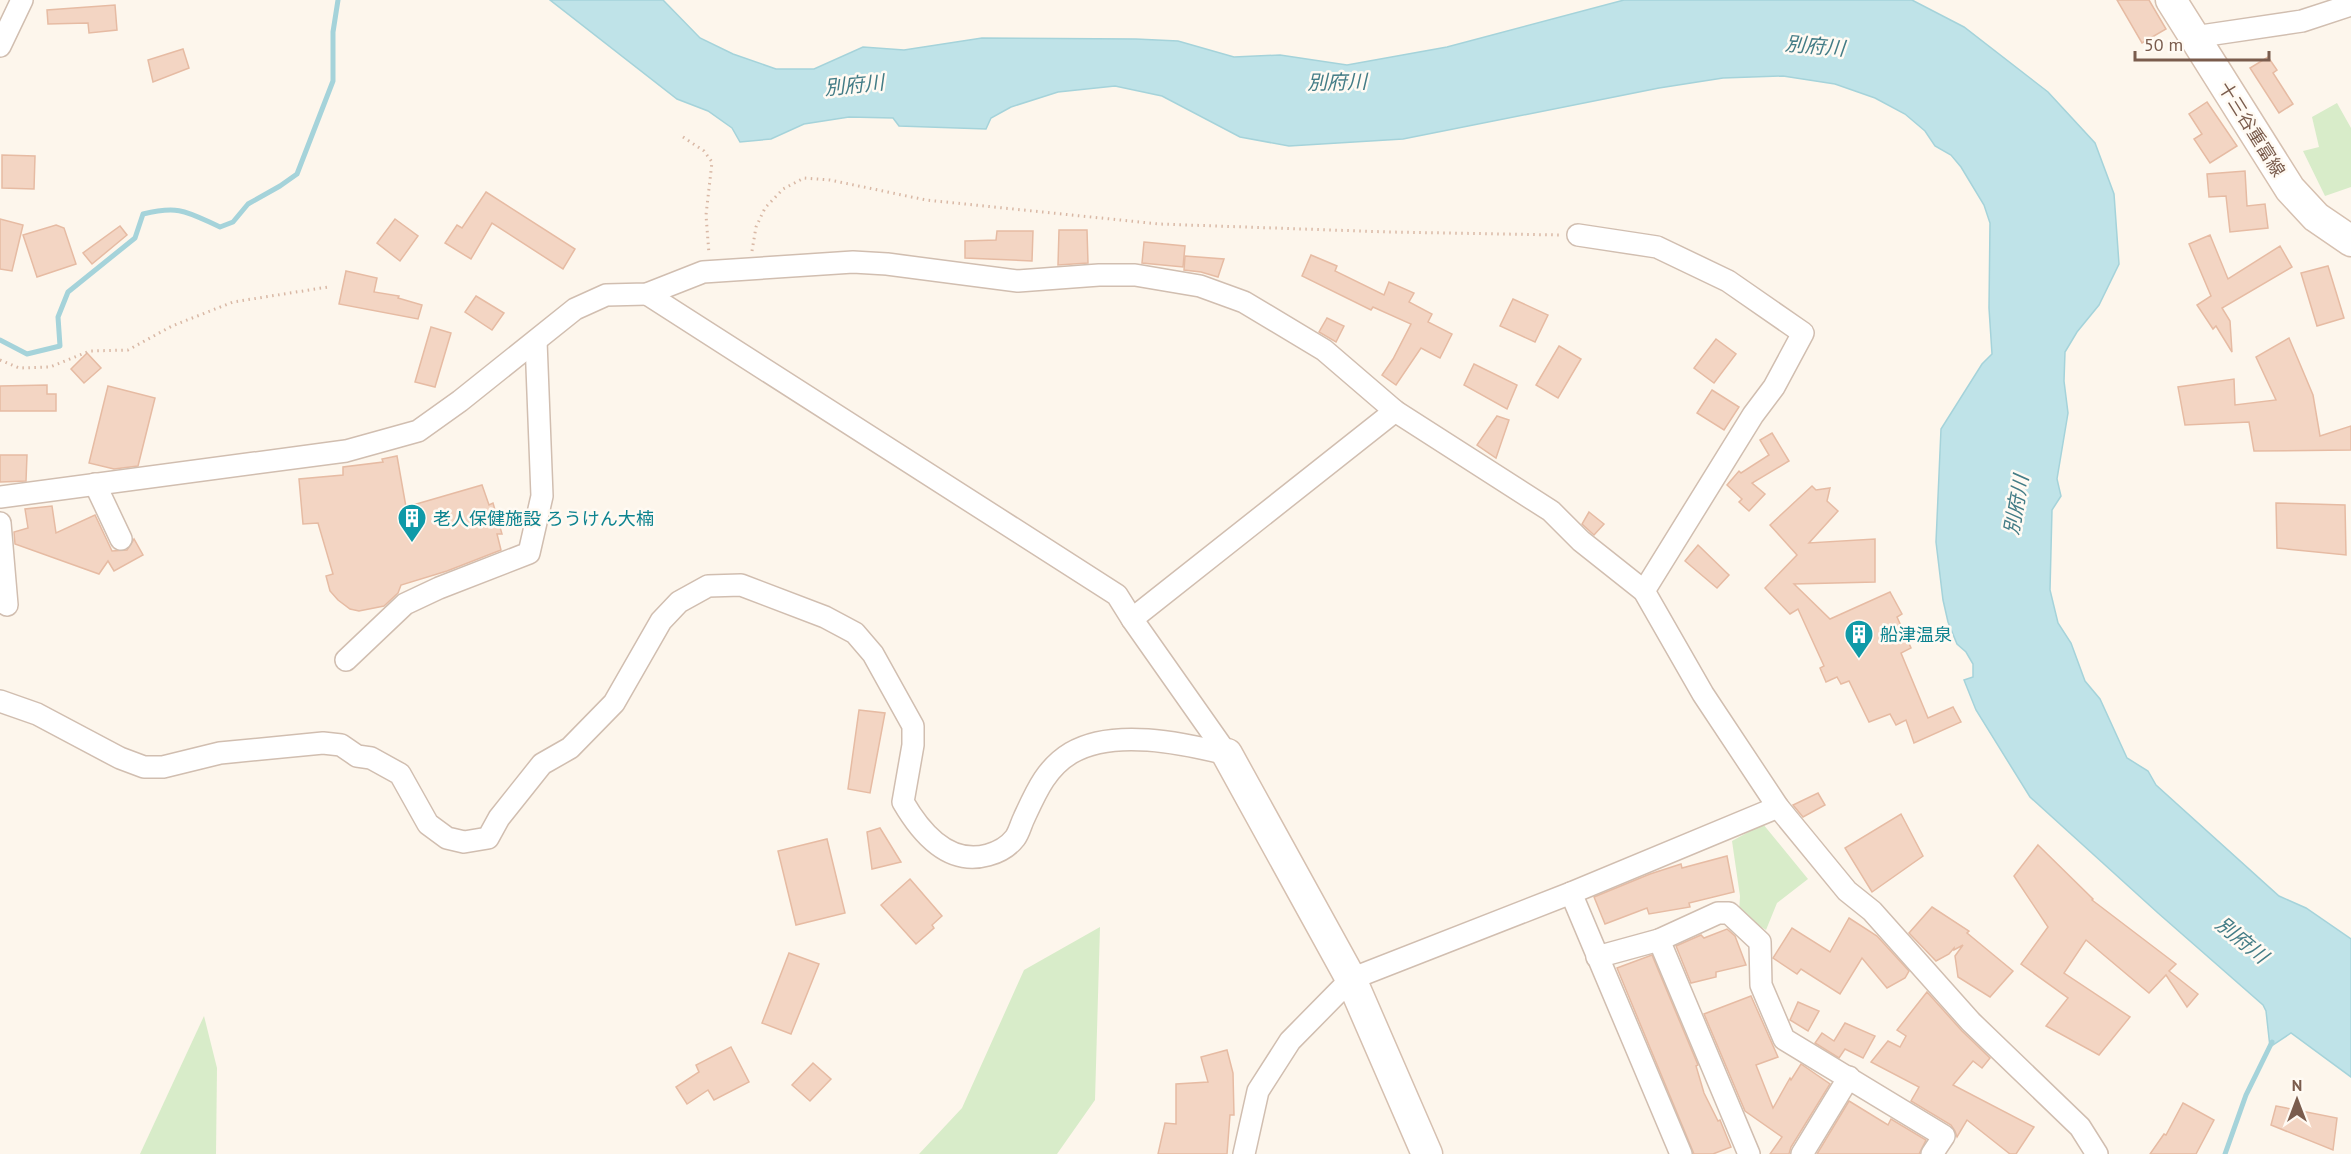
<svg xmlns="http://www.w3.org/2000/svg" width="2351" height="1154" font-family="'PT Sans','Noto Sans JP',sans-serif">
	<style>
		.green { fill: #d8ecc9 }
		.water { fill: #bfe3e8; stroke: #a5d3da; stroke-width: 1.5 }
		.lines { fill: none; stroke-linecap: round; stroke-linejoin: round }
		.stream { stroke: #a5d3da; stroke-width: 5 }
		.building { fill: #f3d5c3; stroke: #e6bba3; stroke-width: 1.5 }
		.street-casing { stroke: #d1beb0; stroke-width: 24 }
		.secondary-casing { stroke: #d6c0b0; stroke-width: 33 }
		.path { stroke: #d9b8a5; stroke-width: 3; stroke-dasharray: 1.5 4.5; stroke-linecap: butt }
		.street { stroke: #fff; stroke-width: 21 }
		.secondary { stroke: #fff; stroke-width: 30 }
		.labels { text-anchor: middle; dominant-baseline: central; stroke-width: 5; stroke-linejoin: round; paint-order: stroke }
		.street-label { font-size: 18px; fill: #7a5c4d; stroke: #fffaf3 }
		.culture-label { font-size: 18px; fill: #0d838f; stroke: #fffaf3; text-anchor: start }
		.water-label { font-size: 20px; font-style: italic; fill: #437c86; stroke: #fffaf3 }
	</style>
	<rect width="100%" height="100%" fill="#fdf6ec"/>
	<!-- green -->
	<g class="green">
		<polygon points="2337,103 2351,128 2351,187 2325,196 2303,151 2319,147 2312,117"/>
		<polygon points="1763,824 1808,879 1777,903 1766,930 1739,913 1740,896 1732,841"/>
		<polygon points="1100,927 1095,1100 1057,1154 919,1154 962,1108 1024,970"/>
		<polygon points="204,1016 217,1068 216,1154 140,1154"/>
	</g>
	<!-- water -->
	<polygon class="water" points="550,0 663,0 700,38 733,54 776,69 814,69 863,47 904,50 982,38 1136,39 1178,41 1234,57 1280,55 1347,65 1447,47 1624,0 1912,0 1964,27 2048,92 2095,143 2114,194 2119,264 2099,305 2077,332 2065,352 2064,381 2068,413 2057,479 2061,496 2052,510 2050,590 2058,623 2071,643 2085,681 2100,699 2127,758 2148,771 2156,785 2279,896 2306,908 2351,939 2351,1077 2291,1033 2270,1047 2266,1011 2263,1005 2158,913 2030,797 1976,710 1964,680 1973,677 1973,664 1966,652 1957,644 1948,622 1943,600 1936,542 1941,429 1982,364 1992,354 1989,308 1990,223 1984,205 1961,167 1951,155 1935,146 1925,131 1905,114 1875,98 1835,84 1783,76 1723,78 1659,88 1403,139 1289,146 1240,137 1162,96 1115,86 1058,92 1011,107 991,118 986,129 899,126 893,118 849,117 804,124 771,139 740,142 732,128 708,111 677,99"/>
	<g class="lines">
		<!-- stream -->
		<g class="stream">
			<path d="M0,340L27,354L60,346L58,317L68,292L135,238L143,214C180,205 187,212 220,227L233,222L248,204L280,186L297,174L333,81V32L338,0"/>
			<polyline points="2225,1154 2246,1095 2272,1042"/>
		</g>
	</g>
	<!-- building -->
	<g class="building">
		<polygon points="2117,0 2149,0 2166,29 2142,43"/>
		<polygon points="115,5 117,30 89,33 88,23 48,24 47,10"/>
		<polygon points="183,49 189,68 153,82 148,60"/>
		<polygon points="2268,57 2277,70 2273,73 2293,104 2279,113 2250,68"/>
		<polygon points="2207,102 2237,146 2210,163 2194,139 2202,134 2189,114"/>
		<polygon points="2,155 35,156 34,189 2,188"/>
		<polygon points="2245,171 2247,206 2265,204 2268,228 2230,232 2226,196 2209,197 2207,174"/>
		<polygon points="486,192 575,249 563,269 492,223 471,259 445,243 457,225 462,228"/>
		<polygon points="0,219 23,225 12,271 0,269"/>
		<polygon points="395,219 418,236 400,261 377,243"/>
		<polygon points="56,225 64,228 76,264 37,277 23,235"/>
		<polygon points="120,226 127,235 92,264 83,253"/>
		<polygon points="1059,230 1087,230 1088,263 1058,265"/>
		<polygon points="997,231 1033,231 1032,261 965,258 965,241 996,240"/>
		<polygon points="2210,235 2228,279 2280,246 2292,267 2222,308 2230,321 2232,352 2216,326 2213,329 2197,305 2211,296 2189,244"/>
		<polygon points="1144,242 1185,246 1183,267 1142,263"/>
		<polygon points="1311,255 1337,266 1335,271 1384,295 1389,282 1414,293 1409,302 1432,314 1428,322 1452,334 1440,358 1421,348 1396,385 1382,375 1393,359 1411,324 1373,307 1371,310 1302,276"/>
		<polygon points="1185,256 1224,259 1218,277 1201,272 1184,270"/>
		<polygon points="2328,266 2344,318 2317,326 2301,273"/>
		<polygon points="346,271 377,278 374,292 399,296 398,298 422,305 418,319 339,304"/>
		<polygon points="476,296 504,313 492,330 465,312"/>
		<polygon points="1513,299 1548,315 1535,342 1500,326"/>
		<polygon points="1327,318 1344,326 1336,342 1319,332"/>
		<polygon points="431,327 451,333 435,387 415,382"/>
		<polygon points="2289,338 2313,395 2320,436 2351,426 2351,450 2254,451 2249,422 2185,425 2178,387 2234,379 2235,405 2276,400 2256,357"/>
		<polygon points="1716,339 1736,354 1714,383 1694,368"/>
		<polygon points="1559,346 1581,359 1558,398 1536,385"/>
		<polygon points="87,353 101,368 84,383 71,369"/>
		<polygon points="1474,364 1517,385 1507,409 1464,385"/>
		<polygon points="47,385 47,394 56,394 56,411 0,411 0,386"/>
		<polygon points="108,386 155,398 138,466 114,469 89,463"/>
		<polygon points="1712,390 1739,407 1724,430 1697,413"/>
		<polygon points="1497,416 1509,420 1496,458 1477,445"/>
		<polygon points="1772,433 1789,461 1752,483 1765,494 1749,511 1739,502 1742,499 1727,485 1739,471 1741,473 1769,455 1760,440"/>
		<polygon points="0,455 27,455 26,481 0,482"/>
		<polygon points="397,456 406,507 482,485 489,505 493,503 502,534 497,534 501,550 447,571 401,585 398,593 384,606 359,611 350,609 338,600 330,591 326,576 333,574 318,523 303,524 299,479 343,475 343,467 383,462 382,459"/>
		<polygon points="1812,486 1816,490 1830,488 1827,501 1838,511 1809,543 1875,539 1875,582 1794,584 1830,619 1890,592 1902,614 1897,617 1911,648 1901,653 1928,718 1953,707 1961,722 1914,743 1906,720 1896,725 1890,714 1869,722 1849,681 1841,684 1837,677 1826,682 1820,668 1824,666 1798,609 1790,614 1765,588 1797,555 1770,525"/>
		<polygon points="2276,503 2345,505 2346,555 2277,548"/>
		<polygon points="52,506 56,533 95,515 112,551 127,550 134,539 143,555 114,571 108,561 99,574 15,544 14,532 28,528 25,509"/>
		<polygon points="1589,512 1604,524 1594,535 1582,524"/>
		<polygon points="1698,545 1729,575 1717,588 1685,561"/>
		<polygon points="859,710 885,713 870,793 848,789"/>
		<polygon points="1818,793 1825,805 1803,817 1793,805"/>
		<polygon points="1901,814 1923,856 1872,892 1845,848"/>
		<polygon points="880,828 901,862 872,869 867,832"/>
		<polygon points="827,839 845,913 796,925 778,851"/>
		<polygon points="2038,845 2093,899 2092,900 2176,964 2169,971 2198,994 2187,1007 2166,975 2149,993 2086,940 2064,973 2130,1017 2099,1055 2046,1026 2068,998 2021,964 2048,927 2014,876"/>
		<polygon points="1727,856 1734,892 1689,903 1690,907 1649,914 1647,908 1605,924 1594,897 1650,874 1681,864 1682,868"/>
		<polygon points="910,879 942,916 932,925 934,928 916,944 881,905"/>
		<polygon points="1932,907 1969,931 1967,933 2013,971 1990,997 1958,977 1955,956 1963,945 1954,950 1954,948 1949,954 1936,961 1909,933"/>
		<polygon points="1849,918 1877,936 1909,971 1905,978 1887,988 1862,958 1840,994 1801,969 1797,974 1773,958 1792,928 1830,952"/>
		<polygon points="1727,929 1735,936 1746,965 1716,972 1716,977 1691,983 1676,946 1701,935 1704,938"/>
		<polygon points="789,953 819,964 791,1034 762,1023"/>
		<polygon points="1652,955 1698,1065 1696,1066 1704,1093 1718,1121 1720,1120 1731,1147 1713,1154 1694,1154 1617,968"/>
		<polygon points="1927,992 1962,1031 1990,1058 1982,1068 1973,1061 1953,1085 2034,1127 2016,1154 2010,1154 1967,1120 1957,1137 1955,1131 1951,1125 1911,1101 1919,1087 1871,1062 1888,1041 1900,1047 1906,1036 1897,1030"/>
		<polygon points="1751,996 1778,1057 1756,1065 1773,1108 1790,1078 1791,1080 1801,1064 1830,1084 1791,1147 1789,1154 1770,1154 1782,1137 1745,1111 1704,1014"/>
		<polygon points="1798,1002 1819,1011 1808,1031 1790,1020"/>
		<polygon points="1845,1023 1875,1036 1863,1058 1845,1049 1839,1058 1815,1043 1822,1033 1834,1041"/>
		<polygon points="731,1047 749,1082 714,1100 708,1090 687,1104 676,1087 699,1072 696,1065"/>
		<polygon points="1227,1050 1233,1073 1234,1115 1230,1115 1227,1154 1158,1154 1165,1123 1176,1124 1176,1084 1208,1082 1201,1057"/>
		<polygon points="813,1063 831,1079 810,1101 792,1085"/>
		<polygon points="1849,1101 1888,1125 1891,1119 1926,1140 1919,1154 1817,1154"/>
		<polygon points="2183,1103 2214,1120 2196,1154 2150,1154 2164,1134 2166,1135"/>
		<polygon points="2276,1106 2337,1118 2333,1150 2271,1125"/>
	</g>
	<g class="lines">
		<!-- street casing -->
		<g class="street-casing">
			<g id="street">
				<polyline points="2194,37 2302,21 2351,5"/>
				<polyline points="0,46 22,0"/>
				<polyline points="1578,235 1657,247 1728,281 1803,333 1774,387 1753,415 1644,591"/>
				<polyline points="647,294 1117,595 1132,619 1227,754"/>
				<polyline points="95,484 121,539"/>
				<polyline points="0,497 346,451 418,431 460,401 575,309 606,295 647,294 703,272 853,262 887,264 1018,281 1099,275 1135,275 1200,286 1244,302 1324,350 1395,411 1551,511 1581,541 1644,591 1703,694 1778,807 1847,891 1872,911 1971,1022 2080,1127 2097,1154"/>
				<polyline points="0,523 7,605"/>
				<polyline points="1132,619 1395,411"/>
				<polyline points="346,660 405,604 439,588 529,553 542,496 536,341"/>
				<path d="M0,701L37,714L120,758L144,767H163L220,753L323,743L341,745L357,756L371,758L400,774L428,824L447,838L464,842L488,838L499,818L542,764L570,748L614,703L661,621L679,602L708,586L741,585L825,617L855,633L873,654L913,726V745L903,802C921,833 949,866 988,855C999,852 1008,847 1015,838C1019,833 1021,824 1024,818C1036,792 1046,768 1071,753C1113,728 1182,743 1227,754"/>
				<polyline points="1571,893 1681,1154"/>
				<polyline points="1659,940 1749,1154"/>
				<polyline points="1597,957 1659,940 1718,913 1729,913 1760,942 1761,985 1784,1039 1944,1136 1932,1154"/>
				<polyline points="1244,1154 1258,1091 1290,1041 1351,979 1571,893 1778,807"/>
				<polyline points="1802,1154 1849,1077"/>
			</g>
		</g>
		<!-- secondary casing -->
		<g class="secondary-casing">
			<g id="secondary">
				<polyline points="2171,0 2290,189 2316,217 2351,241"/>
				<polyline points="1227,754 1351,979 1427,1154"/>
			</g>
		</g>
		<!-- path -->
		<g class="path">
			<polyline points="683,137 704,151 712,162 706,215 709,254"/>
			<polyline points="752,251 756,227 765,208 783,189 804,178 830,180 926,200 1159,224 1389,232 1560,235"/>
			<polyline points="0,360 19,368 50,367 90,351 128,350 172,326 233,302 328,287"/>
		</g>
		<!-- street -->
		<use href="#street" class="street"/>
		<!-- secondary -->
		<use href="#secondary" class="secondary"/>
	</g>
	<!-- icons -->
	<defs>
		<g id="building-pin" transform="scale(1.5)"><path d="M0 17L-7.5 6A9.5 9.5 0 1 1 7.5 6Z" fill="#0f9aa8" stroke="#fffaf3"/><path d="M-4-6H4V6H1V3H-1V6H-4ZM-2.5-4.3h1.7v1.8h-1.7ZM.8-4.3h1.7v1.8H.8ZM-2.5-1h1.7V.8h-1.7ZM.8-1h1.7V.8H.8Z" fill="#fff"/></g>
	</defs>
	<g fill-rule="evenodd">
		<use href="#building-pin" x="412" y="518"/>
		<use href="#building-pin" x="1859" y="634"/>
	</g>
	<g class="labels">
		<!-- street labels -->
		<g class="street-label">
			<text transform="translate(2252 129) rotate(58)">十三谷重富線</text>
		</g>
		<!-- culture labels -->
		<g class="culture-label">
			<text x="433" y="518">老人保健施設 ろうけん大楠</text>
			<text x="1880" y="634">船津温泉</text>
		</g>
		<!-- water labels -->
		<g class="water-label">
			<text transform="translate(1815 46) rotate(5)">別府川</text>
			<text transform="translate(1337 82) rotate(-1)">別府川</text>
			<text transform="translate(854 85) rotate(-6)">別府川</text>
			<text transform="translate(2016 505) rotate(-80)">別府川</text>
			<text transform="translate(2242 940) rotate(39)">別府川</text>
		</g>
	</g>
	<!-- north arrow -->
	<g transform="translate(2297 1100)" stroke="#fffaf3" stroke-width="4.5" paint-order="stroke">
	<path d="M0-4.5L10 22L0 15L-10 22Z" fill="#7a5c4d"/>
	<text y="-9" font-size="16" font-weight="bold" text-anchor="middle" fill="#7a5c4d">N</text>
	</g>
	<!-- scale -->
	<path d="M2135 51v9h134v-9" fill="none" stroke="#7a5c4d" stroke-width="3"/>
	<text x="2144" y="51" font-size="18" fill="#7a5c4d" stroke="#fffaf3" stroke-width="4.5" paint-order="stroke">50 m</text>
</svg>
